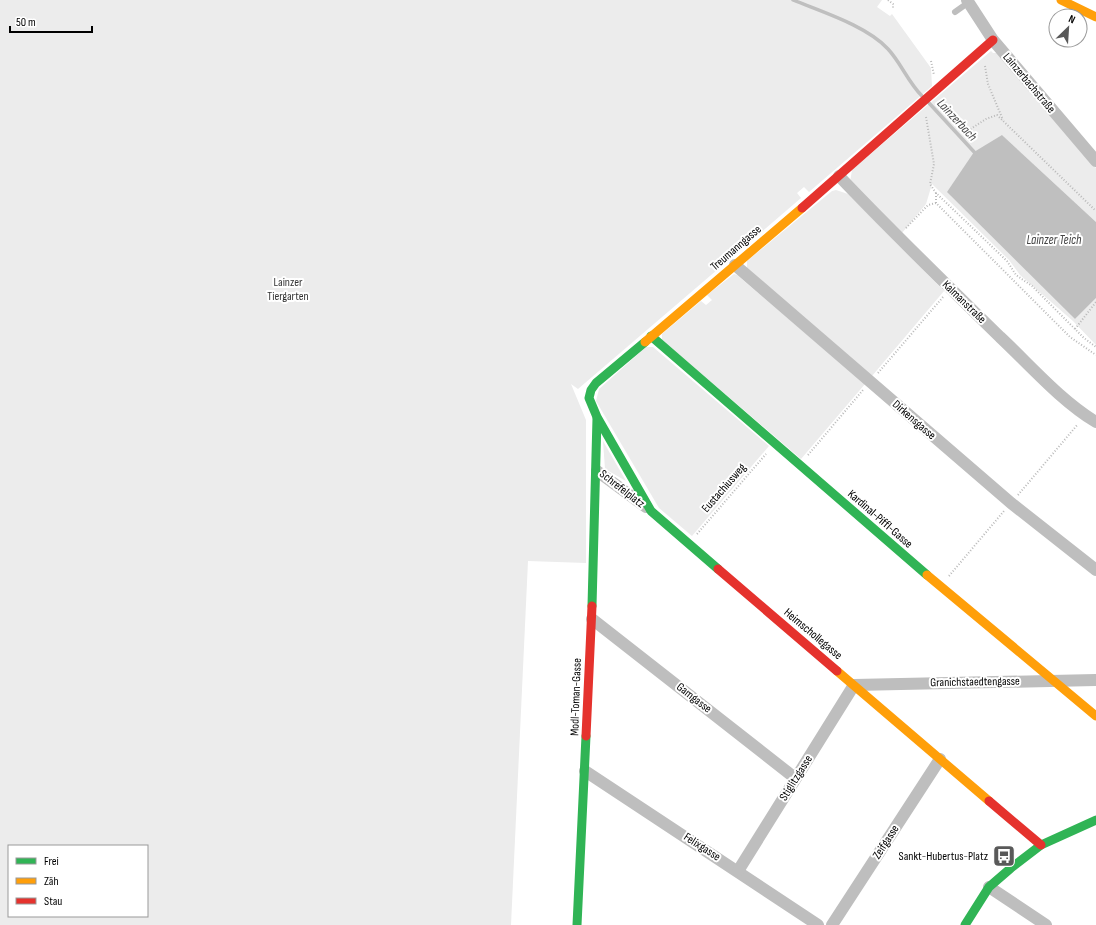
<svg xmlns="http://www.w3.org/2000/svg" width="1096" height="925" font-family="'Sofia Sans Condensed',sans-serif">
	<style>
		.green { fill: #ececec; fill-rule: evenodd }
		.water { fill: #bfbfbf }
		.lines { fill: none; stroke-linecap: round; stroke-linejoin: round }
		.stream { stroke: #bfbfbf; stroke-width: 3.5 }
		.path { stroke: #b9b9b9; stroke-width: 2; stroke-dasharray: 1 2; stroke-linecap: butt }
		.lane { stroke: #bebebe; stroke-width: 6 }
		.street { stroke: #bebebe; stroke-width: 12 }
		.fast { stroke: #30b455; stroke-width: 9 }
		.slow { stroke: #ff9f0a; stroke-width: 9 }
		.jam { stroke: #e5322d; stroke-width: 9 }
		.labels { text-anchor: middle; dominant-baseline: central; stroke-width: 4; stroke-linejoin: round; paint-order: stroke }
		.street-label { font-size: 12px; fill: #000; stroke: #fff }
		.park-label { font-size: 12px; fill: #333; stroke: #fff }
		.poi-label { font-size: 12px; fill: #000; stroke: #fff; text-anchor: end }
		.water-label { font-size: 13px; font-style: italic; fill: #444; stroke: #fff }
	</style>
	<rect width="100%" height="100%" fill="#fff"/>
	<!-- green -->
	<g class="green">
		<path d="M0,0H882L877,7L890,16L892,14L931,68L932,86L809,192L804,187L797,193L801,198L578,389L571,384L586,420V563L528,561L511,925H0ZM9,846H147V916H9Z"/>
		<polygon points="991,51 993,53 1000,53 1096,168 1096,222 1002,135 1075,319 1096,298 1096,345 1073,321 1020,275 1009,260 932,184 926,204 902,233 850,182 852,170"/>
		<polygon points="836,190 848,194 944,291 872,376 747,268 747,261 832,191"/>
		<polygon points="734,274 737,275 865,384 801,459 662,340 662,334 701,301 706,305 712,300 707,295"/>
		<polygon points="646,347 653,347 769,446 692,536 659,508 596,401 599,389"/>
		<polygon points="603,441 626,481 605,469"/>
	</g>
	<!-- water -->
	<polygon class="water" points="1002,135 1096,222 1096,298 1075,319 947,192 974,152"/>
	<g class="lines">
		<!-- stream -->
		<g class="stream">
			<path d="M793,0C822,12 867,26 888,49C901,63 908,82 922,96"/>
			<polyline points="929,103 976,154"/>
		</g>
		<!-- path -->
		<g class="path">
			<polyline points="888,0 893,4 893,8"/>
			<polyline points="931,61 934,75"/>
			<polyline points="985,66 988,84 1003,120"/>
			<polyline points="945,102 959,122 969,130 986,119 997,115 1096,211"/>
			<polyline points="926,117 934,164 930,184 936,193 1007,261 1016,275 1032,286 1084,338 1096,347"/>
			<polyline points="936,193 936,203 1070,337 1096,355"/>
			<polyline points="906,228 928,205 936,203"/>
			<polyline points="1075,329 1096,302"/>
			<polyline points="878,373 943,297"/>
			<polyline points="808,455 863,390"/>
			<polyline points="1018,495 1078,424"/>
			<polyline points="697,534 766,454"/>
			<polyline points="949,576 1004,511"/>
		</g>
		<!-- lane -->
		<polyline class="lane" points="955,12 969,2"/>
		<!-- street -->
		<g class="street">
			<polyline points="967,0 993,40 1096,161"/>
			<path d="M839,176C891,231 946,284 1000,337C1031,366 1060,400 1096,422"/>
			<polyline points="735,265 1011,503 1096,570"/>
			<polyline points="597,471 646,507"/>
			<polyline points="592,619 795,778"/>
			<polyline points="585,771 818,925"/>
			<polyline points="738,871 854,685 1096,680"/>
			<polyline points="989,887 1046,925"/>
			<polyline points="832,925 940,759"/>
		</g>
		<!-- fast -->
		<g class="fast">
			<polyline points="651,336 927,575"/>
			<polyline points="645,342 596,383 591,390 589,398 597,417 651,511 718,569"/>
			<polyline points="592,606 597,418"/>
			<polyline points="577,925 586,736"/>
			<polyline points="965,925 989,887 1011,868 1041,845 1096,820"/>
		</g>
		<!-- slow -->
		<g class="slow">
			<polyline points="1061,0 1096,17"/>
			<polyline points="645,342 802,208"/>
			<polyline points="927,575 1096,716"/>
			<polyline points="837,671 989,801"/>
		</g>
		<!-- jam -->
		<g class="jam">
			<polyline points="802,208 993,40"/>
			<polyline points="718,569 837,671"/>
			<polyline points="586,736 592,606"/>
			<polyline points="989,801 1041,845"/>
		</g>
	</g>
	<!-- icons -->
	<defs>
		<g id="bus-square" transform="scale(1.15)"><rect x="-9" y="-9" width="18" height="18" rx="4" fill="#595959" stroke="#fff"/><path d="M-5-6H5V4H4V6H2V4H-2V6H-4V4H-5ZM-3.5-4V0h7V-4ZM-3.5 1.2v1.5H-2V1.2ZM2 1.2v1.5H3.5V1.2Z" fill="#fff"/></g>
	</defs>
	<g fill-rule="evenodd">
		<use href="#bus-square" x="1004" y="856"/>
	</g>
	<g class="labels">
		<!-- street labels -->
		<g class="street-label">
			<text transform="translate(1029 83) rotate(50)">Lainzerbachstraße</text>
			<text transform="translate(736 248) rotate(-41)">Treumanngasse</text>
			<text transform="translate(964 302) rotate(44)">Kalmanstraße</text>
			<text transform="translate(914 420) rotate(41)">Dirkensgasse</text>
			<text transform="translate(724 488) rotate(-49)">Eustachiusweg</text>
			<text transform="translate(622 489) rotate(38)">Schrefelplatz</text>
			<text transform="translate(880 519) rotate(41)">Kardinal-Piffl-Gasse</text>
			<text transform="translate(813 634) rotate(40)">Heimschollegasse</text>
			<text transform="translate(975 682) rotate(-1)">Granichstaedtengasse</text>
			<text transform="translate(576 697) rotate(-88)">Modl-Toman-Gasse</text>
			<text transform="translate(694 698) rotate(38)">Gamgasse</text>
			<text transform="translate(796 778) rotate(-58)">Stiglitzgasse</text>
			<text transform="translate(886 842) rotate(-57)">Zeifgasse</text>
			<text transform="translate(702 847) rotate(33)">Felixgasse</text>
		</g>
		<!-- park labels -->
		<g class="park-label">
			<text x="288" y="282">Lainzer<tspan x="288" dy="14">Tiergarten</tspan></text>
		</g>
		<!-- poi labels -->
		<g class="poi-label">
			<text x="988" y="856">Sankt-Hubertus-Platz</text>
		</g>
		<!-- water labels -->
		<g class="water-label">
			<text transform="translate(957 120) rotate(47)">Lainzerbach</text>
			<text x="1054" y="240">Lainzer Teich</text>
		</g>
	</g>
	<!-- legend -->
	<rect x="8" y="845" width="140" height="72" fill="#ffffff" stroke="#999999"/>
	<rect x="16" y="858" width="20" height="6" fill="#30b455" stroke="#999999"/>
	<text x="44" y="865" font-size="12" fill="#000000">Frei</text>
	<rect x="16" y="878" width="20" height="6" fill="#ff9f0a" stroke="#999999"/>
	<text x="44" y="885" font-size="12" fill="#000000">Zäh</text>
	<rect x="16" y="898" width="20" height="6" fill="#e5322d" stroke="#999999"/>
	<text x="44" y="905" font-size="12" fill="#000000">Stau</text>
	<!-- north arrow -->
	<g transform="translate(1068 28) rotate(25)"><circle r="19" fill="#ffffff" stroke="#999999"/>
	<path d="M0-3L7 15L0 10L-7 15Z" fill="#595959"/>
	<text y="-6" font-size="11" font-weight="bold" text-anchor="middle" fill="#000000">N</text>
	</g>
	<!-- scale -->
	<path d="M10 26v6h82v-6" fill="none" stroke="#000000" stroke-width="2"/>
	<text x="16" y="26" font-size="12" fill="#000000" stroke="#ffffff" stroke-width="3" paint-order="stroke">50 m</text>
</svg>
